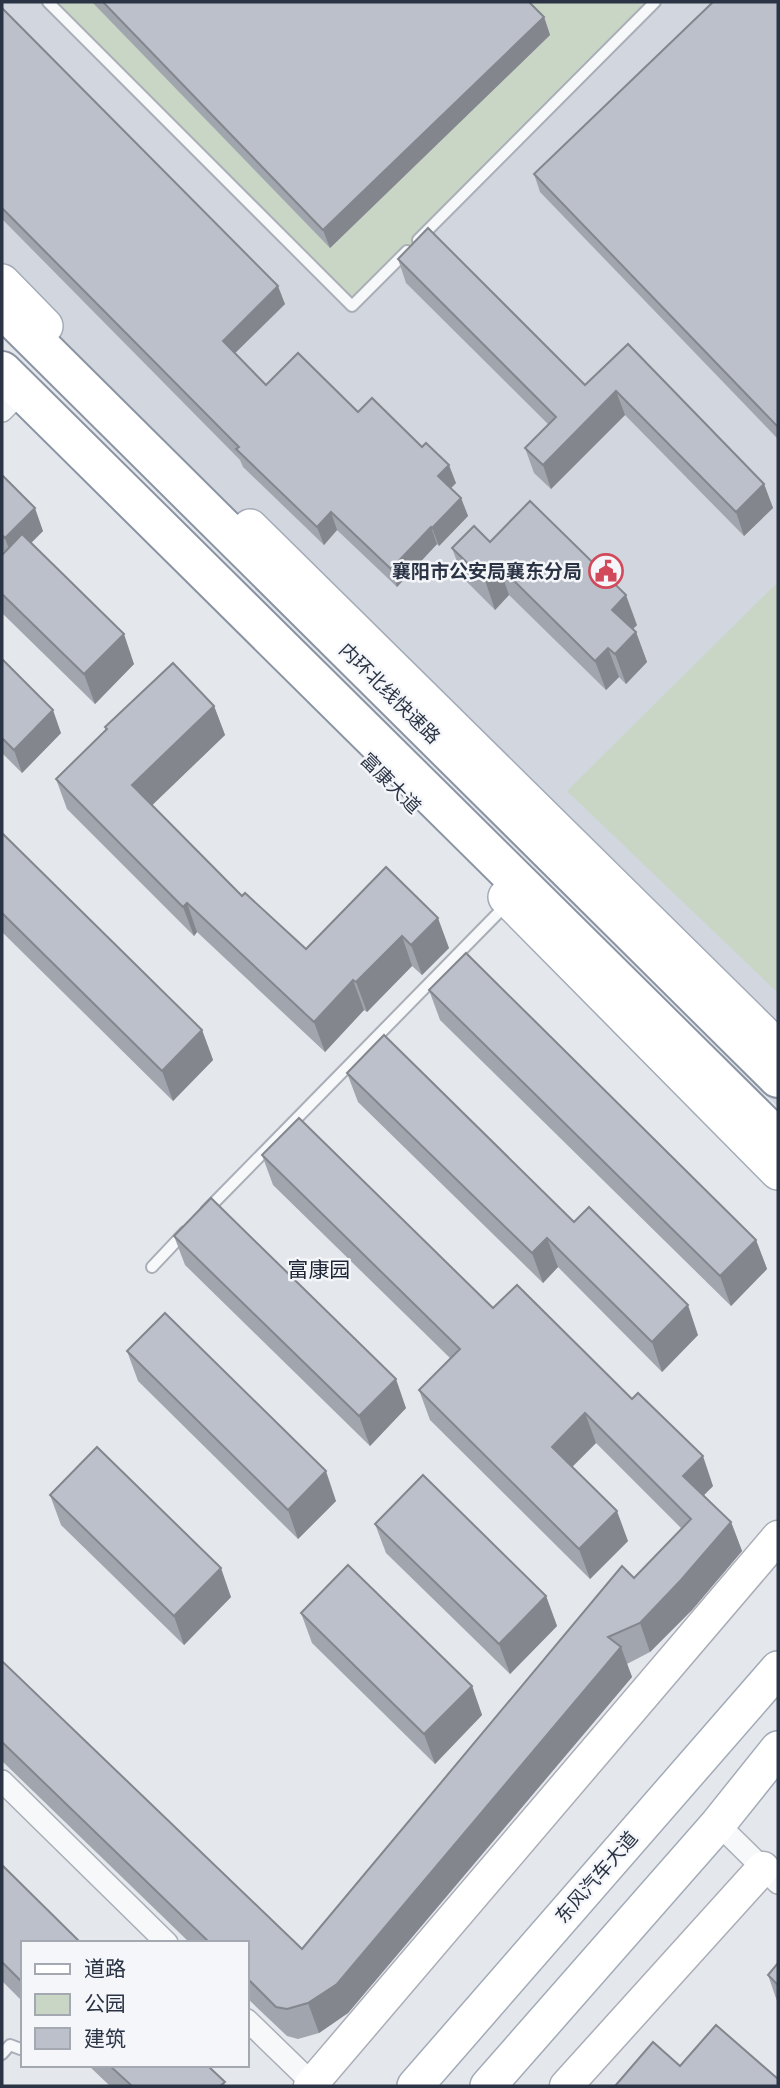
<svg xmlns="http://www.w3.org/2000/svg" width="780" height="2088" font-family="'Public Sans','Noto Sans SC',sans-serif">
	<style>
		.built { fill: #d2d6de }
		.green { fill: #c9d6c5 }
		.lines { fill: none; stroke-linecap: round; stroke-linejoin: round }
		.lane-casing { stroke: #a9aeb7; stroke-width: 14 }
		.street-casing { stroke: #a9aeb7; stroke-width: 24 }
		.secondary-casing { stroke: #a9aeb7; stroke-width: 35 }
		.primary-casing { stroke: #a3abb8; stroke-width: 38 }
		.highway-casing { stroke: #8b94a3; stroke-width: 42 }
		.lane { stroke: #f7f8fa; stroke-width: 10 }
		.street { stroke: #f7f8fa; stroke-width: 21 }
		.secondary { stroke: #fff; stroke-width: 32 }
		.primary { stroke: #fff; stroke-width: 35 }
		.highway { stroke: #fff; stroke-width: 38 }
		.wall { fill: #a1a5ae }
		.shaded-wall { fill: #83868d }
		.building { fill: #bbc0ca; stroke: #83868d; stroke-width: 2 }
		.labels { text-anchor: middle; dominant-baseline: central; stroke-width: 5; stroke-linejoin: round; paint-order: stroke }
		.poi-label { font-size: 19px; font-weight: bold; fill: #2b3445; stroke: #f4f6f9; text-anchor: end }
		.street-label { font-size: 19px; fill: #2b3445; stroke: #f4f6f9 }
		.neighbourhood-label { font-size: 21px; fill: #1d2536; stroke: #f4f6f9 }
	</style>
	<rect width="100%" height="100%" fill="#e4e7ec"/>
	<!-- built -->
	<polygon class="built" points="2,2 778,2 778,1107 2,338"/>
	<!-- green -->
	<g class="green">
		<polygon points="48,2 655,2 352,306"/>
		<polygon points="778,582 778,993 567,791"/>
	</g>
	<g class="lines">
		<!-- lane casing -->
		<g class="lane-casing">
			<g id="lane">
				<polyline points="48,2 352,306 407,251"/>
				<polyline points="418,240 655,2"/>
				<polyline points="206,1211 506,905"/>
				<polyline points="152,1267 185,1232"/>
				<polyline points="2,2054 10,2045 23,2050"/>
			</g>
		</g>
		<!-- street casing -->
		<g class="street-casing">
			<g id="street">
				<polyline points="2,411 9,404"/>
				<polyline points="2,1781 167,1943"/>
				<polyline points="718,1824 778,1883"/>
				<polyline points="247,2020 315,2086"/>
			</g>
		</g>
		<!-- secondary casing -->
		<g class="secondary-casing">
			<g id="secondary">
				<polyline points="310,2086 778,1537"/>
				<polyline points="566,2086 763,1868"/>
			</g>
		</g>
		<!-- primary casing -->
		<g class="primary-casing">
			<g id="primary">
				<polyline points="2,282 45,326"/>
				<polyline points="250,527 778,1048"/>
				<polyline points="506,897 778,1172"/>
				<polyline points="415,2086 778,1669"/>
				<polyline points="488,2086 718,1824 778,1749"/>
			</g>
		</g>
		<!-- highway casing -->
		<g class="highway-casing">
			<g id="highway">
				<polyline points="2,308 778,1078"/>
				<polyline points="2,371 778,1139"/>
			</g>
		</g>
		<!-- lane -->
		<use href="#lane" class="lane"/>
		<!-- street -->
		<use href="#street" class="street"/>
		<!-- secondary -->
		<use href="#secondary" class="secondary"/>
		<!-- primary -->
		<use href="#primary" class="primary"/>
		<!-- highway -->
		<use href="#highway" class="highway"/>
	</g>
	<!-- wall -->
	<g class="wall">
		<polygon points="92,2 529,2 544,17 550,35 330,248"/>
		<polygon points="778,2 778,439 540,192 534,174"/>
		<polygon points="2,8 285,304 235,353 266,385 358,412 456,483 451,488 461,498 468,516 439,546 437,544 397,587 337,530 324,545 243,467 240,460 2,219"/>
		<polygon points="398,259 585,385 628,344 764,484 773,508 744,536 625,415 551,489 534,473 525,448 549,425 406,283"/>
		<polygon points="2,475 43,531 31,543 134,664 95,704 2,613 2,555 4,552 2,550"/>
		<polygon points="490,542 637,625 633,629 636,632 647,662 626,684 619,677 606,690 509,595 495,610 463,578 452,548"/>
		<polygon points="2,659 61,733 22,773 2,753"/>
		<polygon points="214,706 225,735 152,805 242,896 306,949 386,867 449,948 422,975 412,966 367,1012 364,1010 325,1052 197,932 194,936 67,809 56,779 106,730 105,727"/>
		<polygon points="2,833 202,1030 213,1060 173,1101 2,932"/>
		<polygon points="429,990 756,1240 767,1269 731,1306 440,1020"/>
		<polygon points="347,1073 574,1222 698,1335 662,1372 558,1267 543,1283 358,1102"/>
		<polygon points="262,1155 493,1308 713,1486 704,1495 731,1522 742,1551 692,1610 650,1652 627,1664 632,1677 348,2013 319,2033 298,2039 287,2036 247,1998 247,1943 190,1943 2,1761 2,1661 302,1949 634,1578 682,1529 596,1443 572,1467 628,1541 590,1579 430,1420 419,1390 450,1358 273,1185"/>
		<polygon points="174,1236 406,1408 370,1446 185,1265"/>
		<polygon points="127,1351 336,1501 298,1539 138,1381"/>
		<polygon points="50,1495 231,1597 184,1645 61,1525"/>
		<polygon points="375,1524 546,1596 557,1626 510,1674 386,1553"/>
		<polygon points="301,1613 472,1686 482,1715 435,1764 312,1643"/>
		<polygon points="2,1865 23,1943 23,2002 2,1981"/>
		<polygon points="778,1963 778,2004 768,1975"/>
		<polygon points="88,2065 207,2065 226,2086 110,2086"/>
	</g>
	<!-- shaded-wall -->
	<g class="shaded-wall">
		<polygon points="544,17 550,35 330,248 323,230"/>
		<polygon points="278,286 285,304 229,359 223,341"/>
		<polygon points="616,391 625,415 551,489 543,465"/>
		<polygon points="449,465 456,483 445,494 438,476"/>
		<polygon points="764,484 773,508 744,536 736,512"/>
		<polygon points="461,498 468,516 439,546 432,528"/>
		<polygon points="35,508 43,531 13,561 5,538"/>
		<polygon points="331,512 337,530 324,545 317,527"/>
		<polygon points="431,527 437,544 397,587 391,569"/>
		<polygon points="499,566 509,595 495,610 485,580"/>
		<polygon points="626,595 637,625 623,639 612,610"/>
		<polygon points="636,632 647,662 626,684 615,654"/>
		<polygon points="124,634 134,664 95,704 84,674"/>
		<polygon points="608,648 619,677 606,690 595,661"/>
		<polygon points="214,706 225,735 143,814 132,785"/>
		<polygon points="53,710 61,733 22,773 14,750"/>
		<polygon points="187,903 197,932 194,936 183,907"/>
		<polygon points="438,918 449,948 422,975 411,945"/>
		<polygon points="402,936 412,966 367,1012 356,982"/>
		<polygon points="353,980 364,1010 325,1052 314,1022"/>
		<polygon points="202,1030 213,1060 173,1101 162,1071"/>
		<polygon points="547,1238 558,1267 543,1283 532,1253"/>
		<polygon points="756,1240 767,1269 731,1306 720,1276"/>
		<polygon points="688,1305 698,1335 662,1372 652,1342"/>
		<polygon points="396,1379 406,1408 370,1446 359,1416"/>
		<polygon points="585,1413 596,1443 563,1476 552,1447"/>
		<polygon points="703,1456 713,1486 694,1505 683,1476"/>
		<polygon points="326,1471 336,1501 298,1539 288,1510"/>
		<polygon points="617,1511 628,1541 590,1579 579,1549"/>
		<polygon points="731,1522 742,1551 692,1610 650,1652 640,1623"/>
		<polygon points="221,1568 231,1597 184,1645 174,1616"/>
		<polygon points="546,1596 557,1626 510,1674 499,1644"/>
		<polygon points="621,1647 632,1677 348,2013 319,2033 308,2003"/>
		<polygon points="472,1686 482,1715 435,1764 424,1734"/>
	</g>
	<!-- building -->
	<g class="building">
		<polygon points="103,2 529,2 544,17 323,230"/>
		<polygon points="713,2 778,2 778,427 534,174"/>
		<polygon points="2,8 278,286 223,341 266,385 298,353 358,412 372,398 422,447 426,443 449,465 438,476 461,498 432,528 431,527 391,569 331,512 317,527 236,449 239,447 2,208"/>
		<polygon points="428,228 585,385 628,344 764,484 736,512 616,391 543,465 525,448 556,417 398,259"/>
		<polygon points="2,475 35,508 5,538 2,535"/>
		<polygon points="530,501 626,595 612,610 636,632 615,654 608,648 595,661 499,566 485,580 452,548 474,526 490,542"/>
		<polygon points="22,534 124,634 84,674 2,594 2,555"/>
		<polygon points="2,659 53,710 14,750 2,738"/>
		<polygon points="173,663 214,706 132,785 242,896 245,893 306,949 386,867 438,918 411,945 402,936 356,982 353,980 314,1022 187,903 183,907 56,779 107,729 105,727"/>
		<polygon points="2,833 202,1030 162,1071 2,913"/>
		<polygon points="466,953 756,1240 720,1276 429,990"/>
		<polygon points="384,1035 574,1222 589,1207 688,1305 652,1342 547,1238 532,1253 347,1073"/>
		<polygon points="299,1118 493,1308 517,1285 632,1399 638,1393 703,1456 683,1476 731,1522 681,1580 640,1623 608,1637 621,1647 337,1984 308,2003 287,2009 276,2007 247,1978 247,1943 210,1943 2,1742 2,1661 302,1949 622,1566 634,1578 691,1519 585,1413 552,1447 617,1511 579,1549 419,1390 460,1349 262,1155"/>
		<polygon points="211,1198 396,1379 359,1416 174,1236"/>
		<polygon points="165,1313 326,1471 288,1510 127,1351"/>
		<polygon points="97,1447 221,1568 174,1616 50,1495"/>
		<polygon points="423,1475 546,1596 499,1644 375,1524"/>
		<polygon points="348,1565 472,1686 424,1734 301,1613"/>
		<polygon points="2,1865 81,1943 23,1943 23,1983 2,1962"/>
		<polygon points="778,1963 778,1985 768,1975"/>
		<polygon points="716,2025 778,2079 778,2086 615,2086 653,2042 680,2066"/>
		<polygon points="109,2065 207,2065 225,2082 220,2086 132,2086"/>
	</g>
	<!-- icons -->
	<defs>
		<g id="civic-ring" transform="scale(1.75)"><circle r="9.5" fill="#f4f6f9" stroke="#d1495b" stroke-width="1.5"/><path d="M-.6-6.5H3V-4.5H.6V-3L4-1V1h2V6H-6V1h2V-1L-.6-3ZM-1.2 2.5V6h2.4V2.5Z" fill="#d1495b"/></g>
	</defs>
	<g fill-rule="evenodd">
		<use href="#civic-ring" x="606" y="571"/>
	</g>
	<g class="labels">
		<!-- poi labels -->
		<g class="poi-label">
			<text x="582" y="571">襄阳市公安局襄东分局</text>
		</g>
		<!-- street labels -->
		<g class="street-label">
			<text transform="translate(390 693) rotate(45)">内环北线快速路</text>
			<text transform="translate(391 783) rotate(45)">富康大道</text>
			<text transform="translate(596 1877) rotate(-49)">东风汽车大道</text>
		</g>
		<!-- neighbourhood labels -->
		<g class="neighbourhood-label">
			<text x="319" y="1269">富康园</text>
		</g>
	</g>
	<!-- border -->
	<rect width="780" height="2088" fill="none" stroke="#2b3445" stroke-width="7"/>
	<!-- legend -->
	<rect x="21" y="1941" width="228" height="126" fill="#f4f6f9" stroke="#a4a8b1" stroke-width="2"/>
	<rect x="35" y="1964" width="35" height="10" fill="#ffffff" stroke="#a4a8b1" stroke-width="2"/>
	<text x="84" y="1976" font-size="21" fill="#2b3445">道路</text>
	<rect x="35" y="1994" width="35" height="21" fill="#c9d6c5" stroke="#a4a8b1" stroke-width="2"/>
	<text x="84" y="2011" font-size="21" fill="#2b3445">公园</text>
	<rect x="35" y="2028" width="35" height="21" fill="#bbc0ca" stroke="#a4a8b1" stroke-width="2"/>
	<text x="84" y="2046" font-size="21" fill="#2b3445">建筑</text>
</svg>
